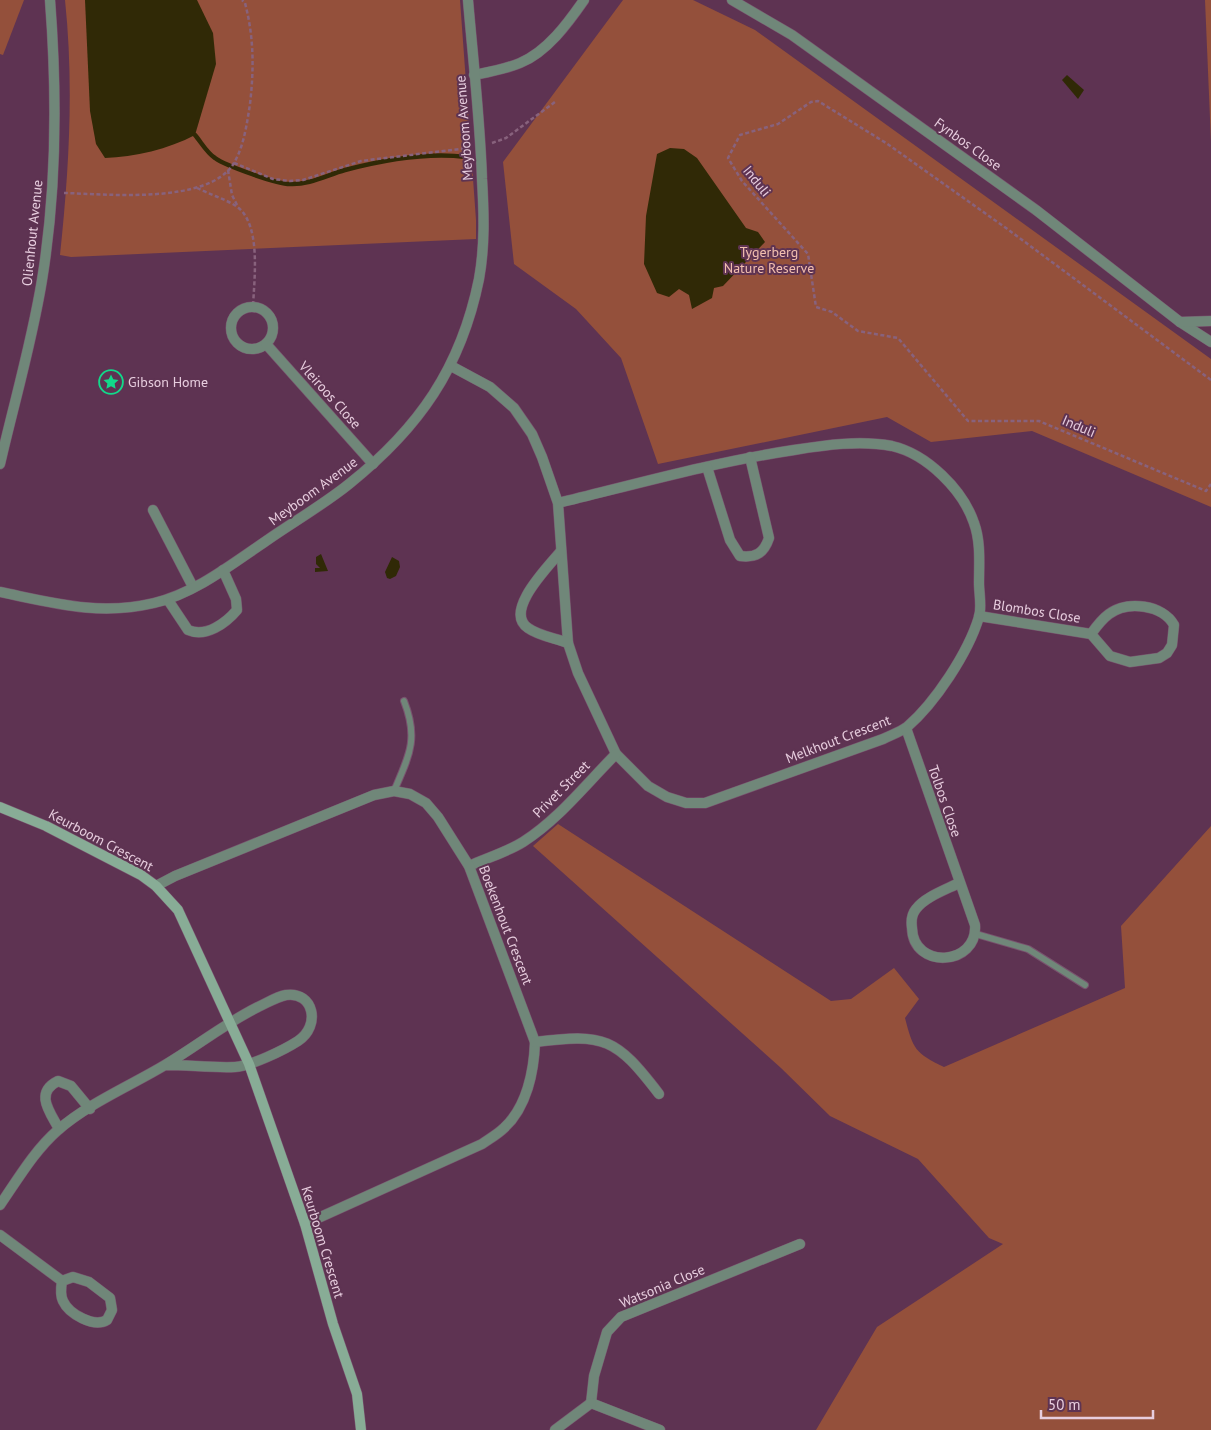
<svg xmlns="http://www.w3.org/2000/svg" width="1211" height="1430" font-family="'PT Sans',sans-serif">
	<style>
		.green { fill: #94503b }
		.water { fill: #302906 }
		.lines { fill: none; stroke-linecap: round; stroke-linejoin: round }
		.stream { stroke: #302906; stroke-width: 4.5 }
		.lane-casing { stroke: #79526e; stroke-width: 8 }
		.street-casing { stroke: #79526e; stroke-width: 11 }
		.secondary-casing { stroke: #79526e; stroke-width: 11 }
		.path { stroke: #88627d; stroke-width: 2.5; stroke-dasharray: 4 2.5; stroke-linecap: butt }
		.lane { stroke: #708779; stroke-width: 6 }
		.street { stroke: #708779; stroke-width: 10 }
		.secondary { stroke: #88ac96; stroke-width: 10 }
		.labels { text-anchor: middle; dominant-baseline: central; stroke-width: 4; stroke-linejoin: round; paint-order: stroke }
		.street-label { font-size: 14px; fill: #e7cdde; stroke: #5e3352 }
		.park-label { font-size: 14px; fill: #f2bfaf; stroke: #5e3352 }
		.poi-label { font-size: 14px; fill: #e7cdde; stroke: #5e3352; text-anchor: start }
	</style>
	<rect width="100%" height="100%" fill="#5e3352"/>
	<!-- green -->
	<g class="green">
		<polygon points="0,0 24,0 3,55 0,54"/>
		<path d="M65,0H460L476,220V239L71,257L60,255C69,171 74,85 65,0Z"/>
		<polygon points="623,0 693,0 755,30 1211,359 1211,507 1032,431 931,442 887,417 658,464 621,358 576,309 514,264 503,162"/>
		<polygon points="1205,0 1211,0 1211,142"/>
		<path d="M558,824L831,1001L851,999L894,968L919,999L905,1018C913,1049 915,1053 944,1067L1125,988L1121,926L1211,826V1430H816L877,1327L1003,1244L989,1238L918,1159L830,1116L781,1068L533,846Z"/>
	</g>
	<!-- water -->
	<g class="water">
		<path d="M85,0H197L213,33L216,64L195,135C169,149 134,157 105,158L96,144L90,111Z"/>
		<polygon points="1067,75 1084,90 1078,99 1062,80"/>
		<polygon points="670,148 684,149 697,158 746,228 758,232 765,242 723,286 714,288 712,298 692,309 689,295 679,289 669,297 657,293 644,264 646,216 657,154"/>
		<polygon points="321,554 328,571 315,572 315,568 320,568 316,564 316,557"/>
		<polygon points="392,557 399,561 400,567 396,576 390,579 387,578 385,572"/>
	</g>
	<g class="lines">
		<!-- stream -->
		<path class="stream" d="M195,135C201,142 207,153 215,158C226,166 277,184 290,184C309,185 327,175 345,170C383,160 427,152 466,157"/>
		<!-- lane casing -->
		<g class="lane-casing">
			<g id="lane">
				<path d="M394,791C409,756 419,739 404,701"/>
				<polyline points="976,934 1028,949 1085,985"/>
			</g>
		</g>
		<!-- street casing -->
		<g class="street-casing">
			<g id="street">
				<polyline points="732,0 792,35 1036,210 1180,322 1211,342"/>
				<path d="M474,75C489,72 506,69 520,63C547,52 568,23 584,0"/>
				<circle cx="252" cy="328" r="21"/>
				<polyline points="1180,322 1211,321"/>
				<polyline points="266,344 373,464"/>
				<path d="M451,366L490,387L514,408L532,434L542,457L558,503L568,643L578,673L616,754L648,786L667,797L686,803H705L883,739C891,735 900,732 907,727C935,703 968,653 979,617C982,607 979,593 979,583C979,564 981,542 974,523C963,490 927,454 892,446C860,440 825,445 794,450C714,462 636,484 558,503"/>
				<path d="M0,464C14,403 32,342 42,280C57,188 57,92 50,0"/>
				<path d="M707,467L730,540L740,556C756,558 764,553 769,538L750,457"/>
				<polyline points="153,510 193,587"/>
				<path d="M561,551C549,566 503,611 528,628C539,636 555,638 568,643"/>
				<path d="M0,592C54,603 99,616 154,603C194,594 232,564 266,541C293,522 323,505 349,484C419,428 461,368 479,279C485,246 484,213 482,179C480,119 473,59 468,0"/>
				<path d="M168,600L188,630C206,638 226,623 237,610L236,599L223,570"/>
				<path d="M979,616L1091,634L1110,656L1130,662L1159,658L1167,653L1172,645L1174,625C1163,605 1128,600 1109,614C1102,619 1096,627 1091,634"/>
				<path d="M906,728L975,925C978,966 913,970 912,928C911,921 911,915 916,909C925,897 945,890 959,883"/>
				<path d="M469,866C487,858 507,852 523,842C559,819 586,784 616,754"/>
				<path d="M156,886L175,876L374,795L394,791L410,794L426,803L438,817L469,866L535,1042C534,1071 527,1107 504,1128C498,1134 489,1139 482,1144L305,1224"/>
				<path d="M535,1042C605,1033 616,1038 659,1094"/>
				<path d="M59,1129C50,1112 34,1093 58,1081L71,1086L90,1109"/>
				<path d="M0,1205C18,1179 34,1151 58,1130C89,1103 130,1086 165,1065C197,1046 224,1024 258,1007C267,1003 276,997 286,995C314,991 321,1026 298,1041C284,1050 251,1066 235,1067C212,1068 189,1065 166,1065"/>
				<polyline points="0,1235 62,1281"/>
				<path d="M73,1277L89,1282L110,1298L112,1310L107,1320C94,1328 69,1314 63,1301C60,1295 61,1287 62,1281Z"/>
				<polyline points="591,1403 594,1376 607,1332 621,1317 800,1244"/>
				<polyline points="591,1403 660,1430"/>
				<polyline points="555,1430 591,1403"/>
			</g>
		</g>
		<!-- secondary casing -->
		<g class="secondary-casing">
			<polyline id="secondary" points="0,807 46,826 141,875 156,886 178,910 249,1064 305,1224 333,1324 357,1394 361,1430"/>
		</g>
		<!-- path -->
		<g class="path">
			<polyline points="492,143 506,138 555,102"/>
			<polyline points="234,163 273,179 290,181 303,180 361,161 468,148"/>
			<polyline points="228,170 232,195 237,205"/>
			<path d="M197,188C209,194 225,199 236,206C262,223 254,280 253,307"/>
			<path d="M64,193C106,194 209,205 234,163C244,146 247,123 250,104C254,69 254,37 245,3L242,0"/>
			<polyline points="1211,380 1006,228 886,143 818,101 811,102 778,124 740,135 728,158 742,181 808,254 816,307 832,312 858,331 898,338 968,421 1039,421 1206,491 1211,484"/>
		</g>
		<!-- lane -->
		<use href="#lane" class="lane"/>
		<!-- street -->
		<use href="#street" class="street"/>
		<!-- secondary -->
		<use href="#secondary" class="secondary"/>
	</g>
	<!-- icons -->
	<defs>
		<g id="sight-ring" transform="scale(1.25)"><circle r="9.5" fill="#5e3352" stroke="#12d98a" stroke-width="1.5"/><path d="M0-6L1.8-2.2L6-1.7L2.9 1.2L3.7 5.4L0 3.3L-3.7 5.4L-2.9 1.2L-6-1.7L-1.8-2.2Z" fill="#12d98a"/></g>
	</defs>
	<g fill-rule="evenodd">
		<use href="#sight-ring" x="111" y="382"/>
	</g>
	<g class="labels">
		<!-- street labels -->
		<g class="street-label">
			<text transform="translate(464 128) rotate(-94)">Meyboom Avenue</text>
			<text transform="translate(968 144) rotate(36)">Fynbos Close</text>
			<text transform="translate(757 181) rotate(51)">Induli</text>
			<text transform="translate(32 233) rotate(-84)">Olienhout Avenue</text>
			<text transform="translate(330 395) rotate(48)">Vleiroos Close</text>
			<text transform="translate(1079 426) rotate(23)">Induli</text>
			<text transform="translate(313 491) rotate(-36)">Meyboom Avenue</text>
			<text transform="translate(1037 611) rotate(9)">Blombos Close</text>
			<text transform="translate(838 739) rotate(-21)">Melkhout Crescent</text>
			<text transform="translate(561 789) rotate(-45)">Privet Street</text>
			<text transform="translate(945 801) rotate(71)">Tolbos Close</text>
			<text transform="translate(101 840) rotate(28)">Keurboom Crescent</text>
			<text transform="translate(506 925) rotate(69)">Boekenhout Crescent</text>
			<text transform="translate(323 1242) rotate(73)">Keurboom Crescent</text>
			<text transform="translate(662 1286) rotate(-23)">Watsonia Close</text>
		</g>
		<!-- park labels -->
		<g class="park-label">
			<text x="769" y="252">Tygerberg<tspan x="769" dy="16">Nature Reserve</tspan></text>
		</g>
		<!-- poi labels -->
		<g class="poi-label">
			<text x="128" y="382">Gibson Home</text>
		</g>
	</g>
	<!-- scale -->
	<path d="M1041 1410v8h112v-8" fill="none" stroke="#e7cdde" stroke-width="2.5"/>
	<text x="1048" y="1410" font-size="15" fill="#e7cdde" stroke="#5e3352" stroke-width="4" paint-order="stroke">50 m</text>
</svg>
